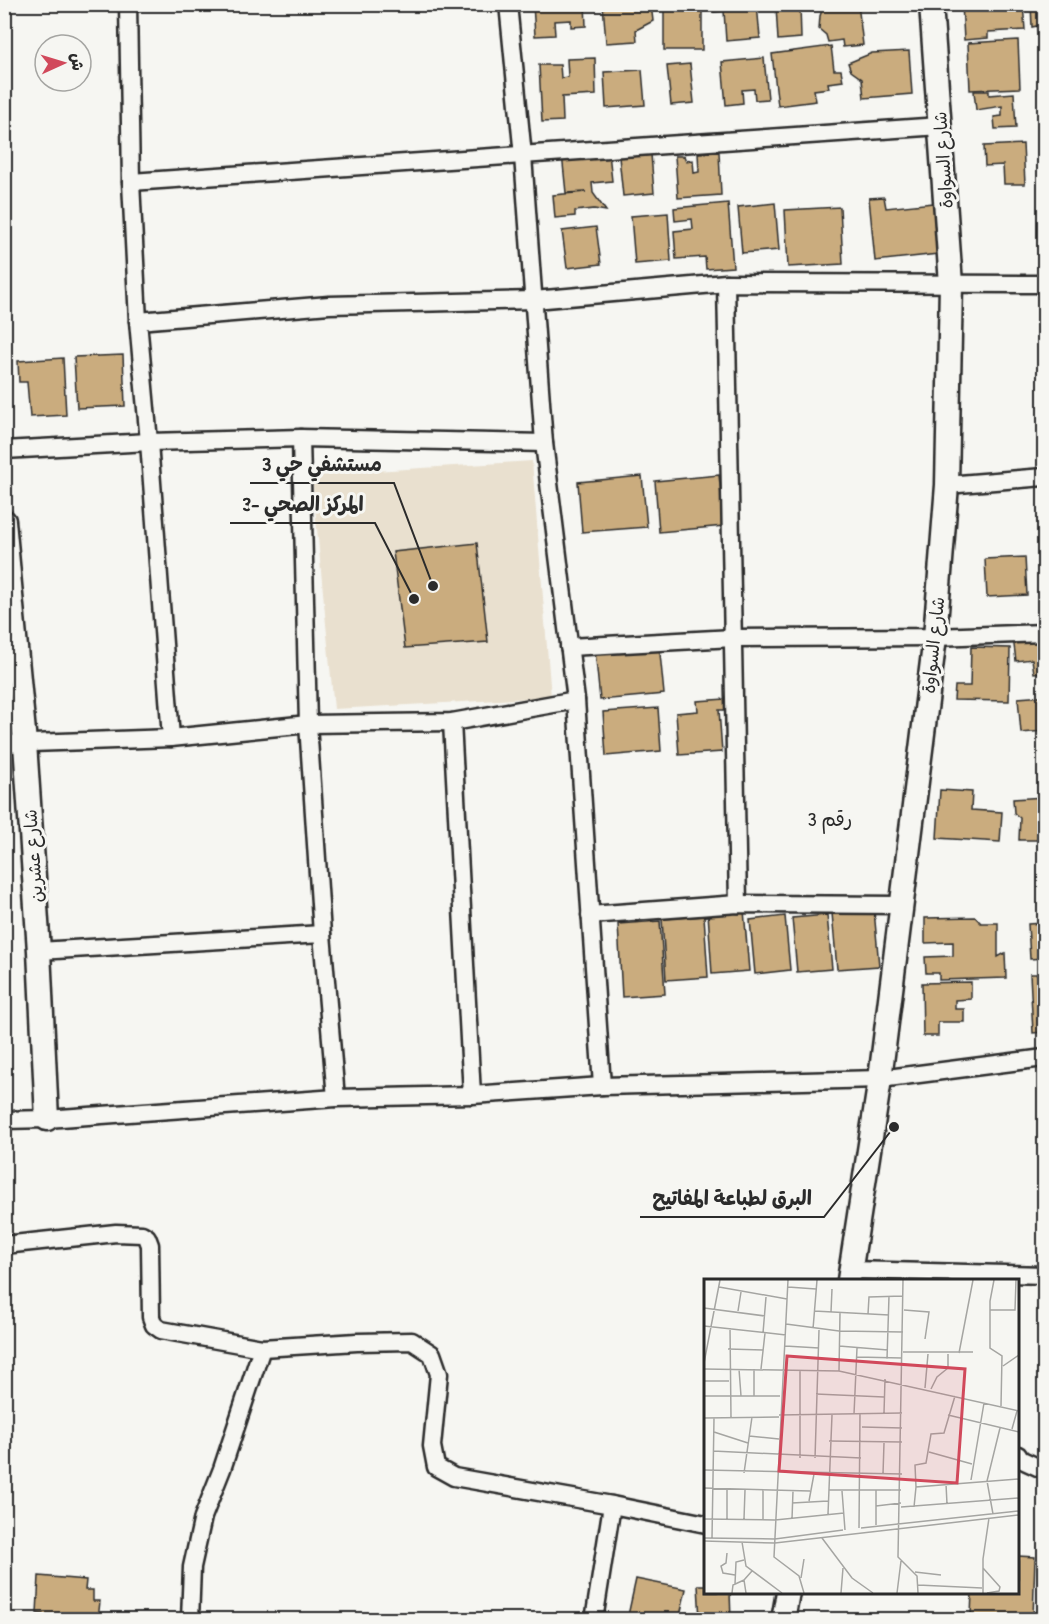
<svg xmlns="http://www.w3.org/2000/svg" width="1049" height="1624" font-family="'Patrick Hand','Playpen Sans Arabic',sans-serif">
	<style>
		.built { fill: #e9e0cf }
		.building { fill: #caac7e; stroke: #2b2b2b; stroke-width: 1.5 }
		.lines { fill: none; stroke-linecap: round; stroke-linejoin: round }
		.street-casing { stroke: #2b2b2b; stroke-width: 21 }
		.secondary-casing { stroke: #2b2b2b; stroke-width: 27 }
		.street { stroke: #f6f6f2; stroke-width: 16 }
		.secondary { stroke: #f6f6f2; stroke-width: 22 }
		.labels { text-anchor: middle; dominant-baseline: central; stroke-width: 6; stroke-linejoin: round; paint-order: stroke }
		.street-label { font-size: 18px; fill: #2b2b2b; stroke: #f6f6f2 }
		.neighbourhood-label { font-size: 20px; fill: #2b2b2b; stroke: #f6f6f2 }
		.inset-road { fill: none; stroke: #a5a5a2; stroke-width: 1.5 }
		.view { fill: #d1495b; fill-opacity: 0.15; stroke: #d1495b; stroke-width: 3 }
		.inset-edge { fill: none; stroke: #2b2b2b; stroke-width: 3 }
		.leader { fill: none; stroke: #2b2b2b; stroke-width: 2 }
		.callout-dot { fill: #2b2b2b; stroke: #f6f6f2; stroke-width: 2 }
		.callout-label { font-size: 20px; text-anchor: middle; font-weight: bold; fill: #2b2b2b; stroke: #f6f6f2; stroke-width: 6; stroke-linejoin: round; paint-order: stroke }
	</style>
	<rect width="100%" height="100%" fill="#f6f6f2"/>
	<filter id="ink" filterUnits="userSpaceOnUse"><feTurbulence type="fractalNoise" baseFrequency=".0167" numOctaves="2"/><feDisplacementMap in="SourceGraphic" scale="12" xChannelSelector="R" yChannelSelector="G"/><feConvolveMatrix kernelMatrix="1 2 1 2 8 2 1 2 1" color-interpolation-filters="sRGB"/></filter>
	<g filter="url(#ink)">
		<!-- built -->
		<polygon class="built" points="532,461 551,697 334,709 312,475"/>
		<!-- building -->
		<g class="building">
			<polygon points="533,4 585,4 586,26 571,27 571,20 554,21 555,35 535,36"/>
			<polygon points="603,4 651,4 653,21 636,30 637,41 606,43"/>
			<rect x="664" y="4" width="38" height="46"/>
			<polygon points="714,4 757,4 760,38 726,41 724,11 714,12"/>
			<polygon points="824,4 858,4 863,45 843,47 842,40 828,42 826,35 819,29 820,16"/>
			<polygon points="962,4 1023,4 1025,30 988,32 988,38 964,40"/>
			<polygon points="1031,4 1044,4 1044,36 1038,36 1037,26 1032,27"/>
			<polygon points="800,5 801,38 778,40 776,6"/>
			<polygon points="1018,40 1020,88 970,90 968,43"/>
			<polygon points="831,46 834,70 841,70 843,81 828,83 829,88 814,90 816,101 778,106 772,54"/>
			<polygon points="909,51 912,94 864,98 862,79 851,71 848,63 872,53"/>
			<polygon points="595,58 596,95 562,97 563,121 542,122 539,65 560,65 561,78 568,77 567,59"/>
			<polygon points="764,58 768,99 755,100 754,89 742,90 743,103 726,105 722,62"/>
			<polygon points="690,64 694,103 671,105 667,66"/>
			<polygon points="642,70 645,105 606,108 604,72"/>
			<polygon points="974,91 989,91 989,95 1014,93 1016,128 995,129 994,117 1002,116 1002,106 976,110"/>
			<polygon points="1023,144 1025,184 1004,184 1003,165 985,166 984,146"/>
			<polygon points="719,152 721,195 678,198 675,156 684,156 686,161 693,160 694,173 699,172 698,153"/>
			<polygon points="609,153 612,181 592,183 593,193 606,211 594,209 575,211 575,216 555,218 553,195 586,192 566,193 562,154"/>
			<polygon points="651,154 654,193 623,196 619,157"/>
			<polygon points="884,197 886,208 933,203 938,254 875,261 869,198"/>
			<polygon points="728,203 733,267 706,269 705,257 676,259 674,231 693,229 692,219 675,221 674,208"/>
			<polygon points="775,203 779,250 742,253 738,207"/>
			<polygon points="840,207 843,264 788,267 785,210"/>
			<polygon points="668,213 671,261 635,264 631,216"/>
			<polygon points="596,227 601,264 567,268 562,231"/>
			<polygon points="123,355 125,406 77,408 74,357"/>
			<polygon points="63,358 66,415 30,417 27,382 19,382 18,361"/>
			<polygon points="719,475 724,526 659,532 655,481"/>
			<polygon points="642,476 647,527 582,532 578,482"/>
			<polygon points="477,543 488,642 405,648 393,552"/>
			<polygon points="1025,557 1027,595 987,597 985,559"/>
			<polygon points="1044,633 1044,672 1034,673 1032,659 1016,661 1013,637"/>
			<polygon points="659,643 664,694 600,700 595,650"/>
			<polygon points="971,647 1010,648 1009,701 954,700 955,686 970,686"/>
			<polygon points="1044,696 1044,731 1021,733 1018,698"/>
			<polygon points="725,699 725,710 719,710 722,752 679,755 676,713 698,711 697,701"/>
			<polygon points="658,708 661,751 606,756 603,712"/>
			<polygon points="940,790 972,792 971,810 1002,812 1000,842 937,838"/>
			<polygon points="1044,797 1044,840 1019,840 1020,818 1014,813 1013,799"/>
			<polygon points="744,910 749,971 712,974 708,913"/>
			<polygon points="874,910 879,966 837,969 832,913"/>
			<polygon points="827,915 832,969 797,972 792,918"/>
			<polygon points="704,916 708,977 666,980 662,919"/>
			<polygon points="785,916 790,970 755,974 750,920"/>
			<polygon points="975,917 981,923 998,923 998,957 1005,953 1006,978 939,980 939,973 926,973 925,957 953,956 953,942 925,943 925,918"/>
			<polygon points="660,921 665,994 622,997 618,924"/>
			<polygon points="1044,923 1044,958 1030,959 1028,924"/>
			<polygon points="1030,974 1043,974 1044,977 1044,1032 1033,1033"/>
			<polygon points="971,982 971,999 955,1000 955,1009 964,1009 964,1022 938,1022 938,1036 923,1036 922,983"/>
			<polygon points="1018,1556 1035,1557 1033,1618 971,1616 972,1592 1018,1592"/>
			<polygon points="39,1576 86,1580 85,1590 93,1590 93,1601 100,1601 98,1620 42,1620 43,1614 37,1613"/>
			<polygon points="636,1579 686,1589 679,1620 627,1620"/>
			<polygon points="698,1585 706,1585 706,1592 730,1592 731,1620 700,1620"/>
			<polygon points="817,1615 848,1620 816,1620"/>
		</g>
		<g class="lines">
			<!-- street casing -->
			<g class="street-casing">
				<g id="street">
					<polyline points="128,4 131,182 138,321 149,442 171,738"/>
					<polyline points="508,4 523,156 544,443 576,700 602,1086"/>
					<polyline points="131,182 940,126"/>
					<polyline points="726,283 738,904"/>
					<polyline points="138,321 329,305 534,300 726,283 1044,284"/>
					<polyline points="301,438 308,724 322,934 336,1098"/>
					<polyline points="4,450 149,442 301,438 544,443"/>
					<polyline points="947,485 1044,477"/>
					<polyline points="569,647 733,638 935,637 1044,633"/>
					<polyline points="452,722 472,1095"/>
					<polyline points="4,744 171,738 308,724 452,722 576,700"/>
					<polyline points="590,915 738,904 901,905"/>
					<polyline points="39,951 322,934"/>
					<polyline points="4,1120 47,1119 336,1098 472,1095 602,1086 880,1079 1044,1058"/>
					<polyline points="4,1245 116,1233 142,1234 147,1237 150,1245 151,1317 154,1325 161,1330 262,1348 357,1342 412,1341 432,1354 439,1374 432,1446 436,1467 454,1477 612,1505 706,1524"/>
					<polyline points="851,1270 1044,1275"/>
					<polyline points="1018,1455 1020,1459 1044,1470"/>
					<polyline points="190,1620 192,1567 203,1517 222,1469 262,1348"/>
					<polyline points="594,1620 612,1505"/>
				</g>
			</g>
			<!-- secondary casing -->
			<g class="secondary-casing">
				<g id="secondary">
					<polyline points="4,521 25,743 39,951 47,1119"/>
					<polyline points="849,1280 880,1079 935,637 947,485 951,284 931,4"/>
					<polyline points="783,1620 788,1592"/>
				</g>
			</g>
			<!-- street -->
			<use href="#street" class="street"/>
			<!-- secondary -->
			<use href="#secondary" class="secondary"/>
		</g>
	</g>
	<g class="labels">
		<!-- street labels -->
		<g class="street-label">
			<text transform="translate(943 160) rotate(-94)">شارع السواوة</text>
			<text transform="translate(933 645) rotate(-84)">شارع السواوة</text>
			<text transform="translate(33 856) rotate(-94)">شارع عشرين</text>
		</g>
		<!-- neighbourhood labels -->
		<g class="neighbourhood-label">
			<text x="830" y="818">رقم 3</text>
		</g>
	</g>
	<!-- overview -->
	<g transform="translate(704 1279)">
		<rect width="315" height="315" fill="#f6f6f2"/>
		<path class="inset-road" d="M84,1L70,278L95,297L100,314M199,1L194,278L213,297L214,314M290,1L286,22V69L298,77L297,127M15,8L83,20M84,8L112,10M0,29L61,37M200,31L225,33L221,60M286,31H311L312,1M34,32L37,13M110,32L185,36M127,33L128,10M164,35L165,18L199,17M82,45L135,52L199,53M0,47L82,56M26,49L27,139M109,50L113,1M59,54L62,18M81,67L115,69M135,67L184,71M24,70L59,71M199,73H269M255,74L269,1M152,78L198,79M183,80L185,17M0,84L16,1M299,87L315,76M0,90L135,92L315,132M35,90L37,117M50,90V117M57,90L61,54M135,92L136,34M0,102H25M221,109L224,75M227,110L233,98L244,89V75M112,115L180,118M0,117H76M180,134L181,100M150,135L153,69M75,136L198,134M244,136L315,153M0,139L75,138M158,148L198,149M308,150L313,132M10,153L44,164M45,157L75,160M125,162L198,163M9,172L157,179M225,173L268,185M96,179V91M111,179L115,51M0,191L198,195M40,194L48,138M179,195L180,164M267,201L280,124M242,205L243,225M212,208L211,186L222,184L227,155L240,154L251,117M0,209L106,212M59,211V241M125,211H197M138,212L141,251M105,222L110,195M88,224L124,222M172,227L197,224M197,228L315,219M210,228L212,208L315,200M124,235L128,136M289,235L283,202L296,149M0,240L71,241L140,234M23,240V210M40,240L41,211M88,240L89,212M172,246V211M155,249L156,134M157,249L315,232M0,259L71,260L139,251M8,259L10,139M118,259L148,299L169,314M0,262L71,264L315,236M38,263L42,287L78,314M23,274L22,284L17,287L19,294L31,296M279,289L296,308L295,312L283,314M211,293L237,296M97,299L100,280M31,305L32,283L40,281M214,306L278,309M28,314L29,306L40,301M42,314L40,301L48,292M137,314L139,289M193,314L197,282M279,314V280L285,239"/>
		<path class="view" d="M83,77L261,90L253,204L75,192Z"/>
		<rect width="315" height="315" class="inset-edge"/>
	</g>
	<!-- callouts -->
	<path class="leader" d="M433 586L394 483H250M414 599L375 523H230M894 1127L824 1217H640"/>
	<g class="callout-dot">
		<circle cx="433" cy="586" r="6"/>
		<circle cx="414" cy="599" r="6"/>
		<circle cx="894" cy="1127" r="6"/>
	</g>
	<g class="callout-label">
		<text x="322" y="471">مستشفي حي 3</text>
		<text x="303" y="511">المركز الصحي -3</text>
		<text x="732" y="1205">البرق لطباعة المفاتيح</text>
	</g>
	<!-- margin -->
	<rect width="1049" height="1624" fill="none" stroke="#f6f6f2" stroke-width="24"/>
	<rect x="12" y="12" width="1025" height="1600" fill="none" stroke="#2b2b2b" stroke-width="2" filter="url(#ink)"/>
	<!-- north arrow -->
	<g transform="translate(63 63) rotate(86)"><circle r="28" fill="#f6f6f2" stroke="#a5a5a2" stroke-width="1.5"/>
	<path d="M0-4.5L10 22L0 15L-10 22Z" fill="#d1495b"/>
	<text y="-9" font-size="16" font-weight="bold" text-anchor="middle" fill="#2b2b2b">ش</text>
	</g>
</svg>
